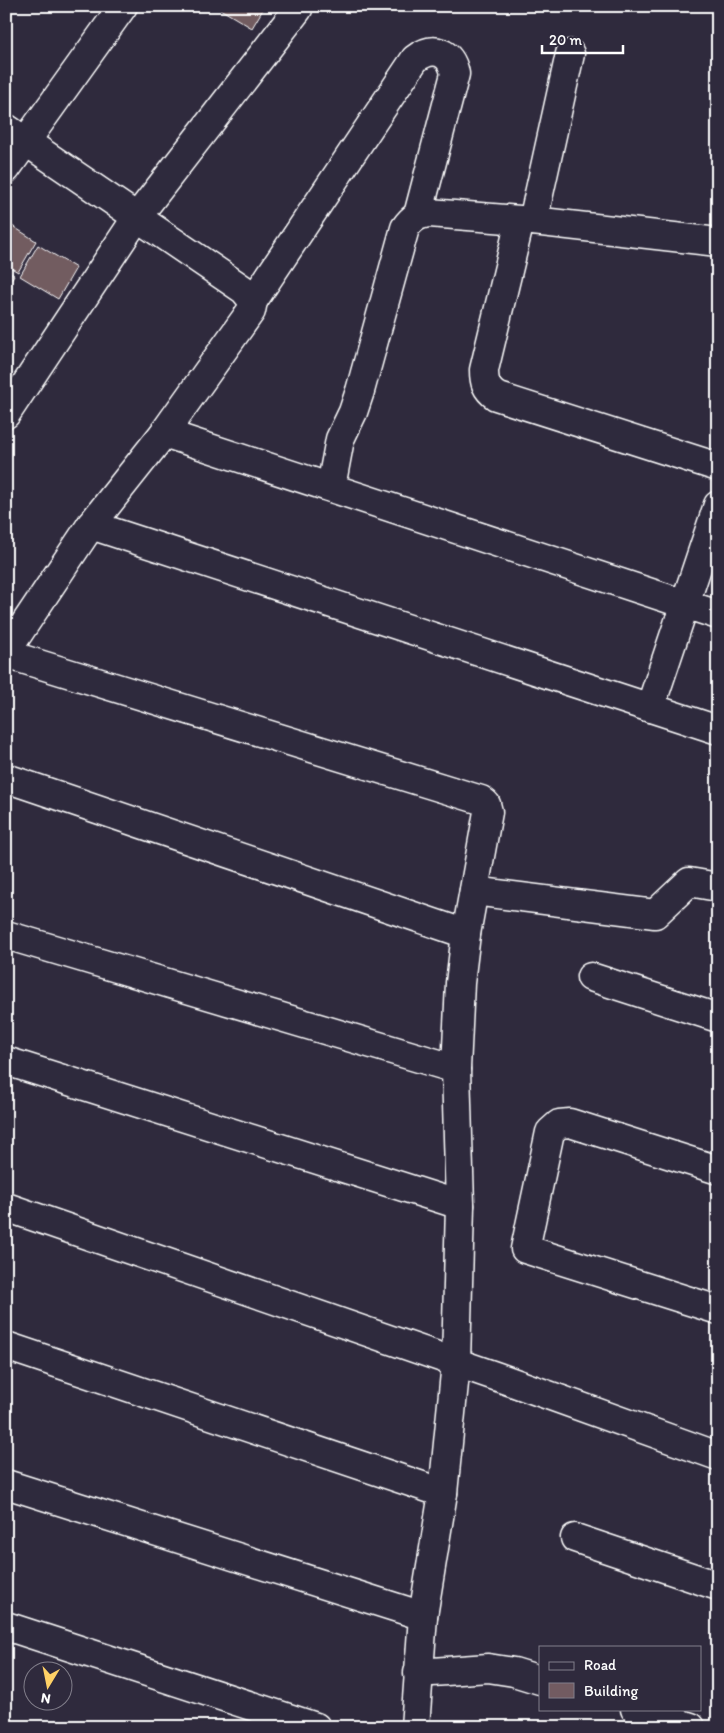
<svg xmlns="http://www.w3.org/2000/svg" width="724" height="1733" font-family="Itim,sans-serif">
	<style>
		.building { fill: #725b61; stroke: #fff }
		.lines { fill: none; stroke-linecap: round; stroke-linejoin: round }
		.minor-casing { stroke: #fff; stroke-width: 31 }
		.minor { stroke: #2f2a3d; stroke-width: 28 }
	</style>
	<rect width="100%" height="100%" fill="#2f2a3d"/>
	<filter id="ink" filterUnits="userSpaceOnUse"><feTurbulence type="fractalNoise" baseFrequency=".02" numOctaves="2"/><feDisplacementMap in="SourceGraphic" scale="10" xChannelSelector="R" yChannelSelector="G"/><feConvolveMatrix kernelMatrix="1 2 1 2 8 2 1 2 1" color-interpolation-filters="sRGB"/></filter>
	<g filter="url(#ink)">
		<!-- building -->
		<g class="building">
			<polygon points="215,6 265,6 252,28"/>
			<polygon points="6,222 36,241 18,272 6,265"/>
			<polygon points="38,245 76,268 58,299 20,276"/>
			<polygon points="6,270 14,275 6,288"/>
		</g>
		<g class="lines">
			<!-- minor casing -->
			<g class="minor-casing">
				<g id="minor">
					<polyline points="6,128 244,290 253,301 251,311 164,433 91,525 6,652"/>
					<polyline points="6,169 123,6"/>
					<path d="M520,221L484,370C484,382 486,389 496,396L718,467"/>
					<polyline points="533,221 570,54"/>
					<path d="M253,301L415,59C433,45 451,51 455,74L418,215"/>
					<polyline points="6,414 137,217 298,9"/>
					<polyline points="164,433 718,615"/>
					<path d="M331,487L340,439L353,412L360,391L405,228C412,218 417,215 429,213L533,221L718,242"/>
					<polyline points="91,525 718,730"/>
					<polyline points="6,654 481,800 486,804 488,812 466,934 460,983 456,1069 460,1205 456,1363 443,1493 423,1616 415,1727"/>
					<polyline points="650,708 718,505"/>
					<polyline points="6,778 466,934"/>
					<polyline points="474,891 655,914 689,882 718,887"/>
					<polyline points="6,935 456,1069"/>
					<polyline points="591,977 718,1018"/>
					<polyline points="6,1061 460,1205"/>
					<polyline points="718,1170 570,1123 559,1124 550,1132 525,1249 718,1310"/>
					<polyline points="6,1207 498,1377 718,1456"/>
					<polyline points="6,1346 443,1493"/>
					<polyline points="6,1484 423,1616"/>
					<polyline points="575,1538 718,1586"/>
					<polyline points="6,1626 316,1727"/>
					<polyline points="418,1673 488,1668 514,1672 540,1680"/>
					<polyline points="635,1709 691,1727"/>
				</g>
			</g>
			<!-- minor -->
			<use href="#minor" class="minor"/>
		</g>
	</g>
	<!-- margin -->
	<rect width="724" height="1733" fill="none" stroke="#2f2a3d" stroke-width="25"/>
	<rect x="12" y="12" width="699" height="1708" fill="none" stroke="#fff" stroke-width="2" filter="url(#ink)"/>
	<!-- legend -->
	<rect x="539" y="1646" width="162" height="65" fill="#2f2a3d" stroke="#827f8b"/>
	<rect x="549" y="1662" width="25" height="8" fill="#2f2a3d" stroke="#827f8b"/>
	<text x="584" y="1670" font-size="15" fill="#ffffff">Road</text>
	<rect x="549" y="1683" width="25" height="15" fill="#725b61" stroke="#827f8b"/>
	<text x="584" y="1696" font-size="15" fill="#ffffff">Building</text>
	<!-- north arrow -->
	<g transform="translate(48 1686) rotate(190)"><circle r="24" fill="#2f2a3d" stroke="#827f8b"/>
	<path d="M0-4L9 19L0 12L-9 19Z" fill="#ffd166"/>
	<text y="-8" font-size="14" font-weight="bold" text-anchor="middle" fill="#ffffff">N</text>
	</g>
	<!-- scale -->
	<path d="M542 45v8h81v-8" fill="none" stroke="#ffffff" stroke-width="2.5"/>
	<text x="549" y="45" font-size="15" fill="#ffffff" stroke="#2f2a3d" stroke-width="4" paint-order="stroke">20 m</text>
</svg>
